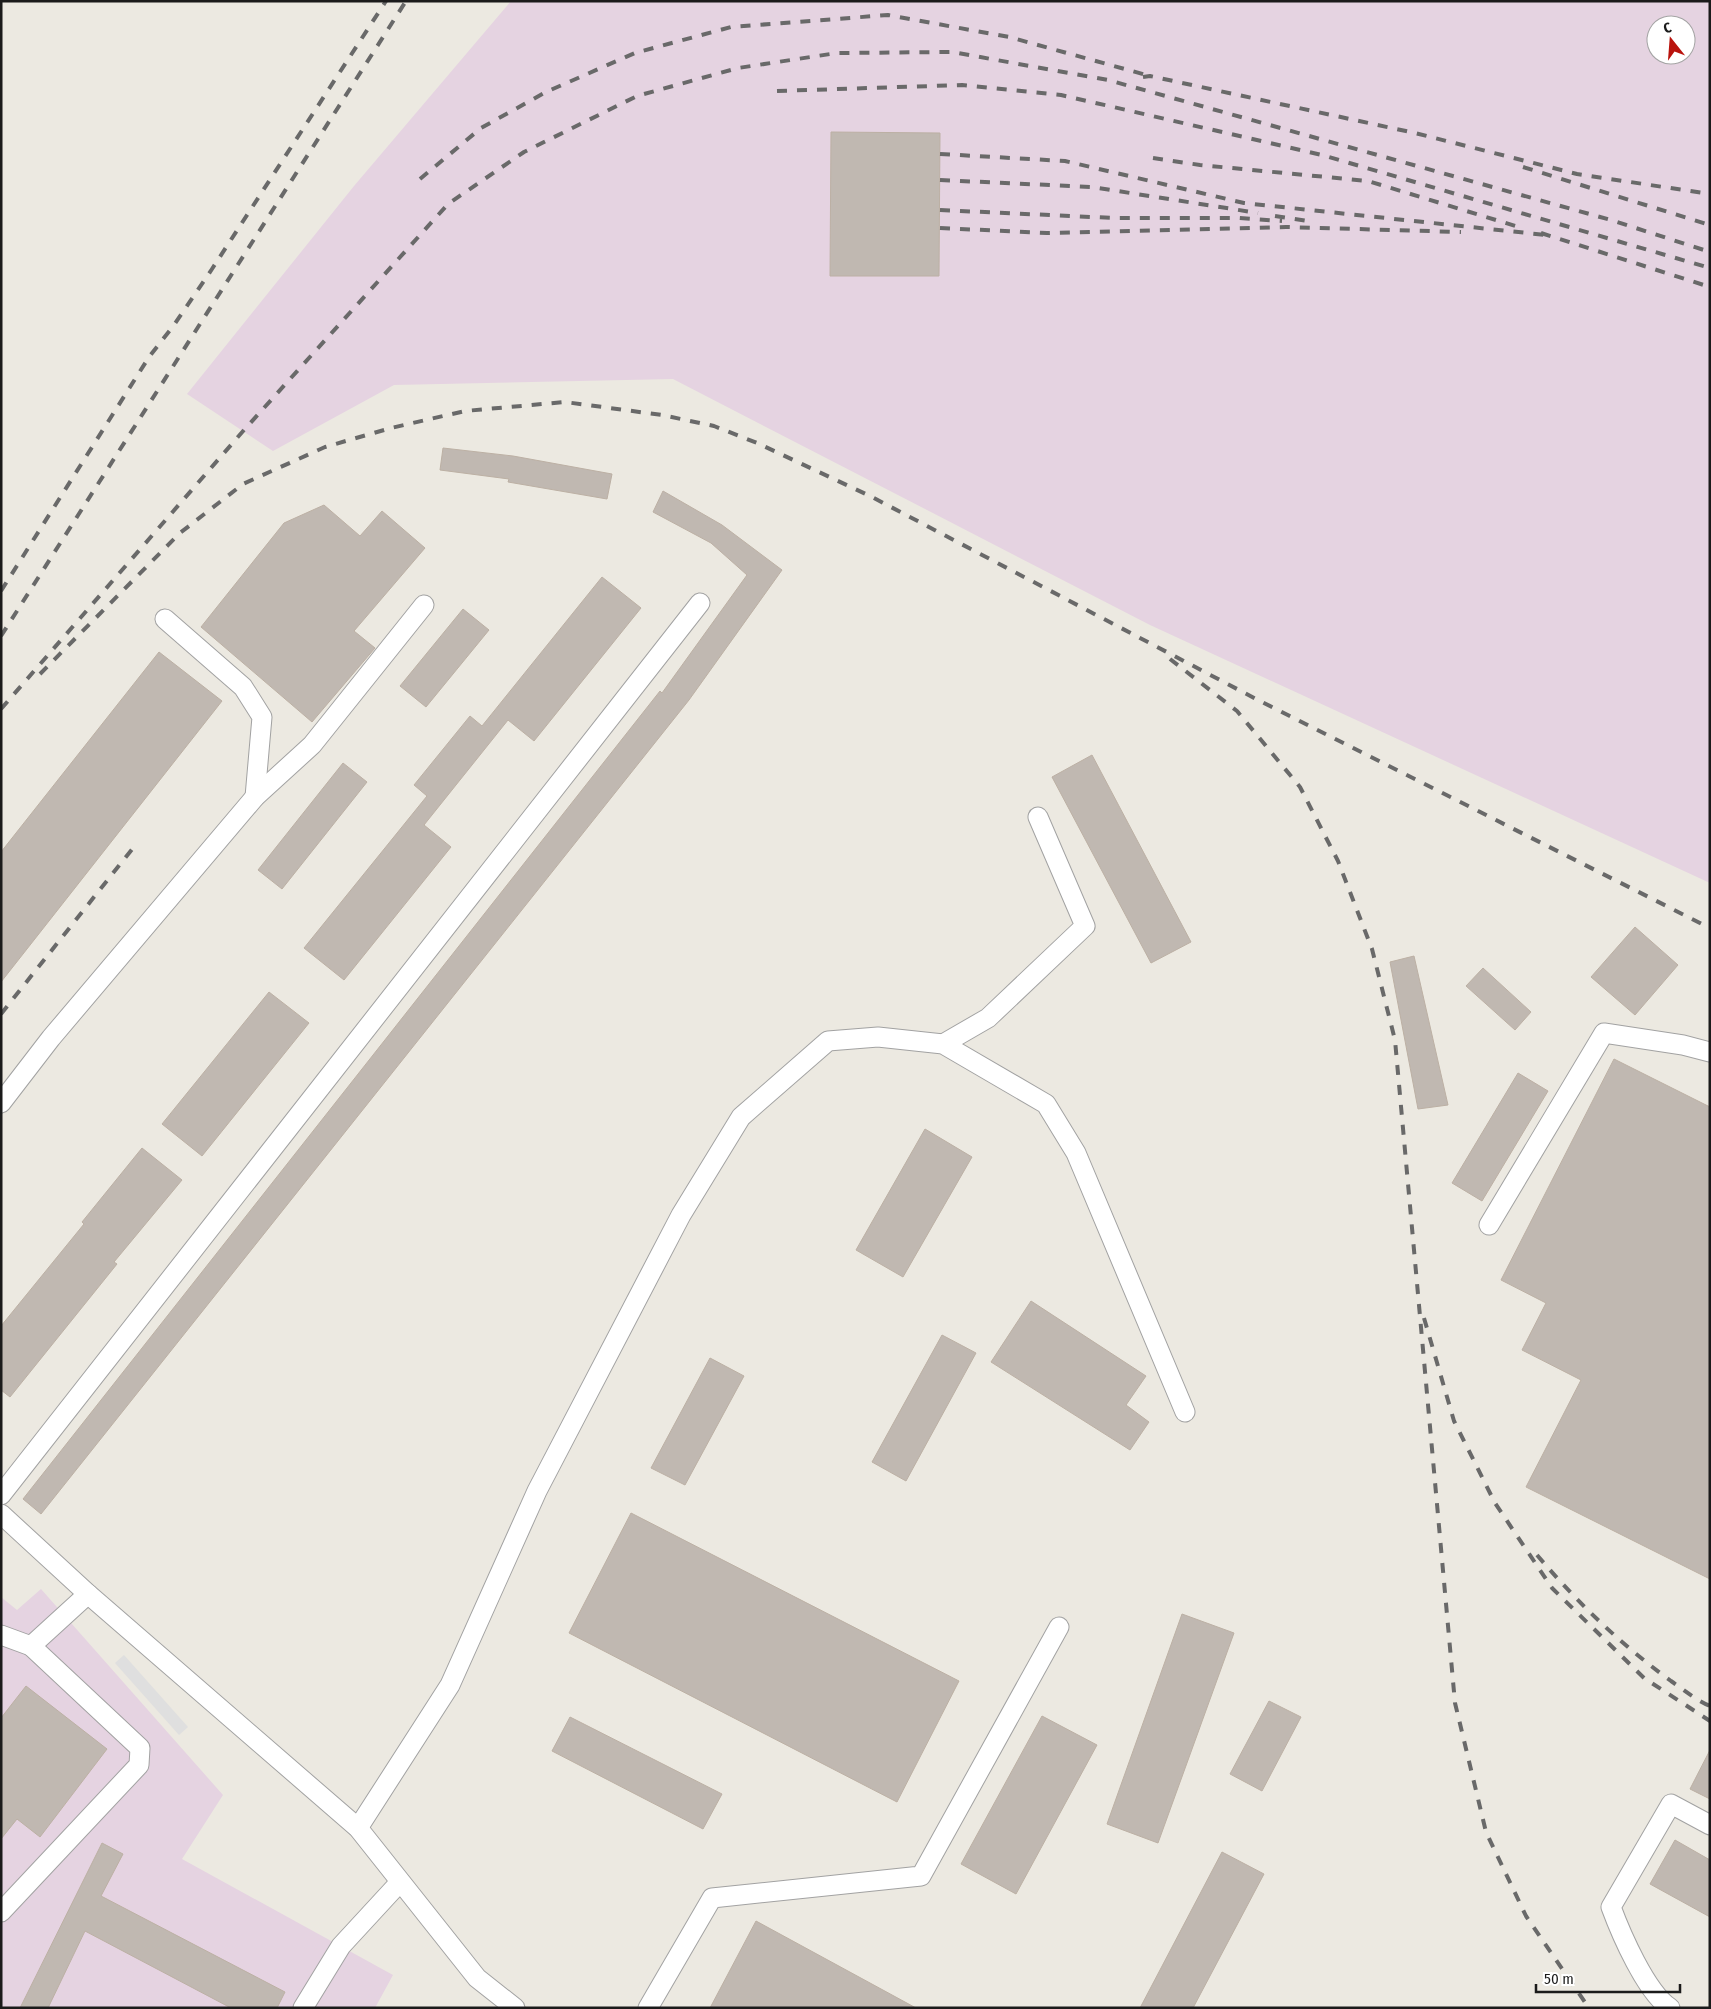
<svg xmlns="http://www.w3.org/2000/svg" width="1711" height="2009" font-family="'Fira Sans Condensed',sans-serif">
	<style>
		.industrial { fill: #e5d3e1; fill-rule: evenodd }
		.parking { fill: #dfdfdf }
		.building { fill: #c0b8b1; stroke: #bcb0a4 }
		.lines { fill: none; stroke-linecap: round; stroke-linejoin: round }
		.minor-casing { stroke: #a2a2a2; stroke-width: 21 }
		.minor { stroke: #fff; stroke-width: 19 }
		.rail { stroke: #696969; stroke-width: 4; stroke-dasharray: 10 10; stroke-linecap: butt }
	</style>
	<rect width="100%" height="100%" fill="#ece9e1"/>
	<!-- industrial -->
	<g class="industrial">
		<path d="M511,1H1710V883L1150,625L673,379L394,385L273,451L187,394L354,186ZM1656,25H1686V55H1656Z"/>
		<polygon points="41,1589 223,1795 182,1859 393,1975 375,2008 1,2008 1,1597 17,1610"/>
	</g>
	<!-- parking -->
	<polygon class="parking" points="124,1655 188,1727 179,1735 115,1663"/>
	<!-- building -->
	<g class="building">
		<polygon points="831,132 940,133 939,276 830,276"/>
		<polygon points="443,448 513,456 612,474 607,499 508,482 509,479 440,470"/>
		<polygon points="663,491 722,525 782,570 689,700 41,1514 23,1499 660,691 662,693 747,575 711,543 653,512"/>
		<polygon points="324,505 360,536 382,511 425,548 354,631 375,648 312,722 201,627 284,523"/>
		<polygon points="602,577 641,608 534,741 508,720 424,825 451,847 344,980 304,948 427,796 414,785 470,716 482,726"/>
		<polygon points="463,609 489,630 426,707 400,686"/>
		<polygon points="159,652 222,701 1,982 1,852"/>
		<polygon points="1092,755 1191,942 1151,963 1052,777"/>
		<polygon points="343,763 367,782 282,889 258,870"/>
		<polygon points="1635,927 1678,965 1635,1015 1591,977"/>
		<polygon points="1414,956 1448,1105 1418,1109 1390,962"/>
		<polygon points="1483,968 1531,1012 1515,1030 1466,986"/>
		<polygon points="269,992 309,1023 202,1156 162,1124"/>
		<polygon points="1614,1059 1710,1107 1710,1579 1526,1487 1581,1380 1522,1350 1546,1303 1501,1280"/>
		<polygon points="1518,1073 1548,1091 1482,1201 1452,1183"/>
		<polygon points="925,1129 972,1157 903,1277 856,1250"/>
		<polygon points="142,1148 182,1180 114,1262 117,1264 10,1397 1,1390 1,1326 84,1224 82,1222"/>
		<polygon points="1031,1301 1146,1376 1126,1405 1149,1422 1130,1450 991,1362"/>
		<polygon points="942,1335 976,1353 906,1481 872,1462"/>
		<polygon points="710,1358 744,1376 685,1485 651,1468"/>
		<polygon points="631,1513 959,1681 897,1802 569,1633"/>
		<polygon points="1182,1614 1234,1633 1158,1843 1107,1824"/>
		<polygon points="26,1686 107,1749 40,1837 17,1819 1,1839 1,1718"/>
		<polygon points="1269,1701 1301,1717 1262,1791 1230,1774"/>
		<polygon points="1042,1716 1097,1745 1016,1894 961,1864"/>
		<polygon points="570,1717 722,1794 703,1829 552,1751"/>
		<polygon points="1710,1750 1710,1799 1690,1789"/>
		<polygon points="1675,1840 1710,1860 1710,1917 1650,1884"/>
		<polygon points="102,1843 123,1854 101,1896 285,1992 277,2008 231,2008 85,1931 48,2008 20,2008"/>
		<polygon points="1222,1852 1264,1874 1193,2008 1140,2008"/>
		<polygon points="756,1921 916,2008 710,2008"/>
	</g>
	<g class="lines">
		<!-- minor casing -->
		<g class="minor-casing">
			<g id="minor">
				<polyline points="165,619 243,687 262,717 255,797"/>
				<polyline points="943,1044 988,1018 1085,926 1038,817"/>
				<polyline points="1,1103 51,1038 255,797 312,745 424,605"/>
				<polyline points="1489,1225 1604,1033 1683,1045 1710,1052"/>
				<polyline points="1,1495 700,603"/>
				<polyline points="1,1514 88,1594 358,1828 477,1978 515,2008"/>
				<polyline points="1,1635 31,1646 88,1594"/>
				<polyline points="358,1828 450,1685 537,1491 681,1215 741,1117 828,1041 878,1037 943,1044 1046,1104 1076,1153 1185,1412"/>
				<polyline points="1,1912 139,1765 140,1748 31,1646"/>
				<polyline points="303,2008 341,1946 400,1882"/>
				<polyline points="648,2008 712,1898 921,1876 1059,1627"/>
				<path d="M1670,2008C1646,1992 1621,1934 1611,1907L1671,1804L1710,1825"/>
			</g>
		</g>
		<!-- minor -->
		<use href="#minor" class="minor"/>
		<!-- rail -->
		<g class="rail">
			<polyline points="1143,77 1150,76 1415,133 1577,174 1710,194"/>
			<polyline points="777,91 962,85 1061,95 1322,155 1710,268"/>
			<polyline points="940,154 1065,161 1244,203 1546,235"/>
			<polyline points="1153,158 1200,165 1368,181 1519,227"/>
			<polyline points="1523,167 1710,225"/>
			<polyline points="420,179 481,128 546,92 635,53 731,27 888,15 1009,37 1150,76"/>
			<polyline points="940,180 1092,187 1258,213"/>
			<polyline points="940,210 1114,218 1239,218 1282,221"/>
			<polyline points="1275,216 1314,222"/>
			<polyline points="940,228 1047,233 1286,227 1461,232"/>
			<polyline points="1541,233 1710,287"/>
			<polyline points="1,591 149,357 174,325 212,269 386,1"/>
			<polyline points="1,636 406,1"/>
			<polyline points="1170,659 1237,711 1300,787 1338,861 1372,949 1395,1040 1455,1703 1486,1832 1526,1916 1589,2008"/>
			<polyline points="40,674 180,533 243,484 325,447 391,428 465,411 565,402 662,415 714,426 757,443 870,496 1258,700 1710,928"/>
			<polyline points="1,709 244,430 448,204 524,152 637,96 738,68 837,53 952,52 1108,80 1611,220 1710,252"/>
			<polyline points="1,1014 133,848"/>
			<polyline points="1424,1318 1454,1421 1495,1503 1552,1588 1644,1678 1710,1721"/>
			<path d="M1537,1555C1577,1602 1620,1644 1671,1681C1684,1690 1696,1700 1710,1706"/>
		</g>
	</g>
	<!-- border -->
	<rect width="1711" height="2009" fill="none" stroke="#1b1b1b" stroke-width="5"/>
	<!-- north arrow -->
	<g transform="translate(1671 40) rotate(343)"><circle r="24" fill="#ffffff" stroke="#a4a4a4"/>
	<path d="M0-4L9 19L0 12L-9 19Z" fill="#b9130d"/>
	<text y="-8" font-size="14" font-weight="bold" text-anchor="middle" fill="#1b1b1b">С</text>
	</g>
	<!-- scale -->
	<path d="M1536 1984v8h144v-8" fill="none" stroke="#1b1b1b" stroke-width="2.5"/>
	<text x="1544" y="1984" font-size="15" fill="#1b1b1b" stroke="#ffffff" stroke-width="4" paint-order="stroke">50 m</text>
</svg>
